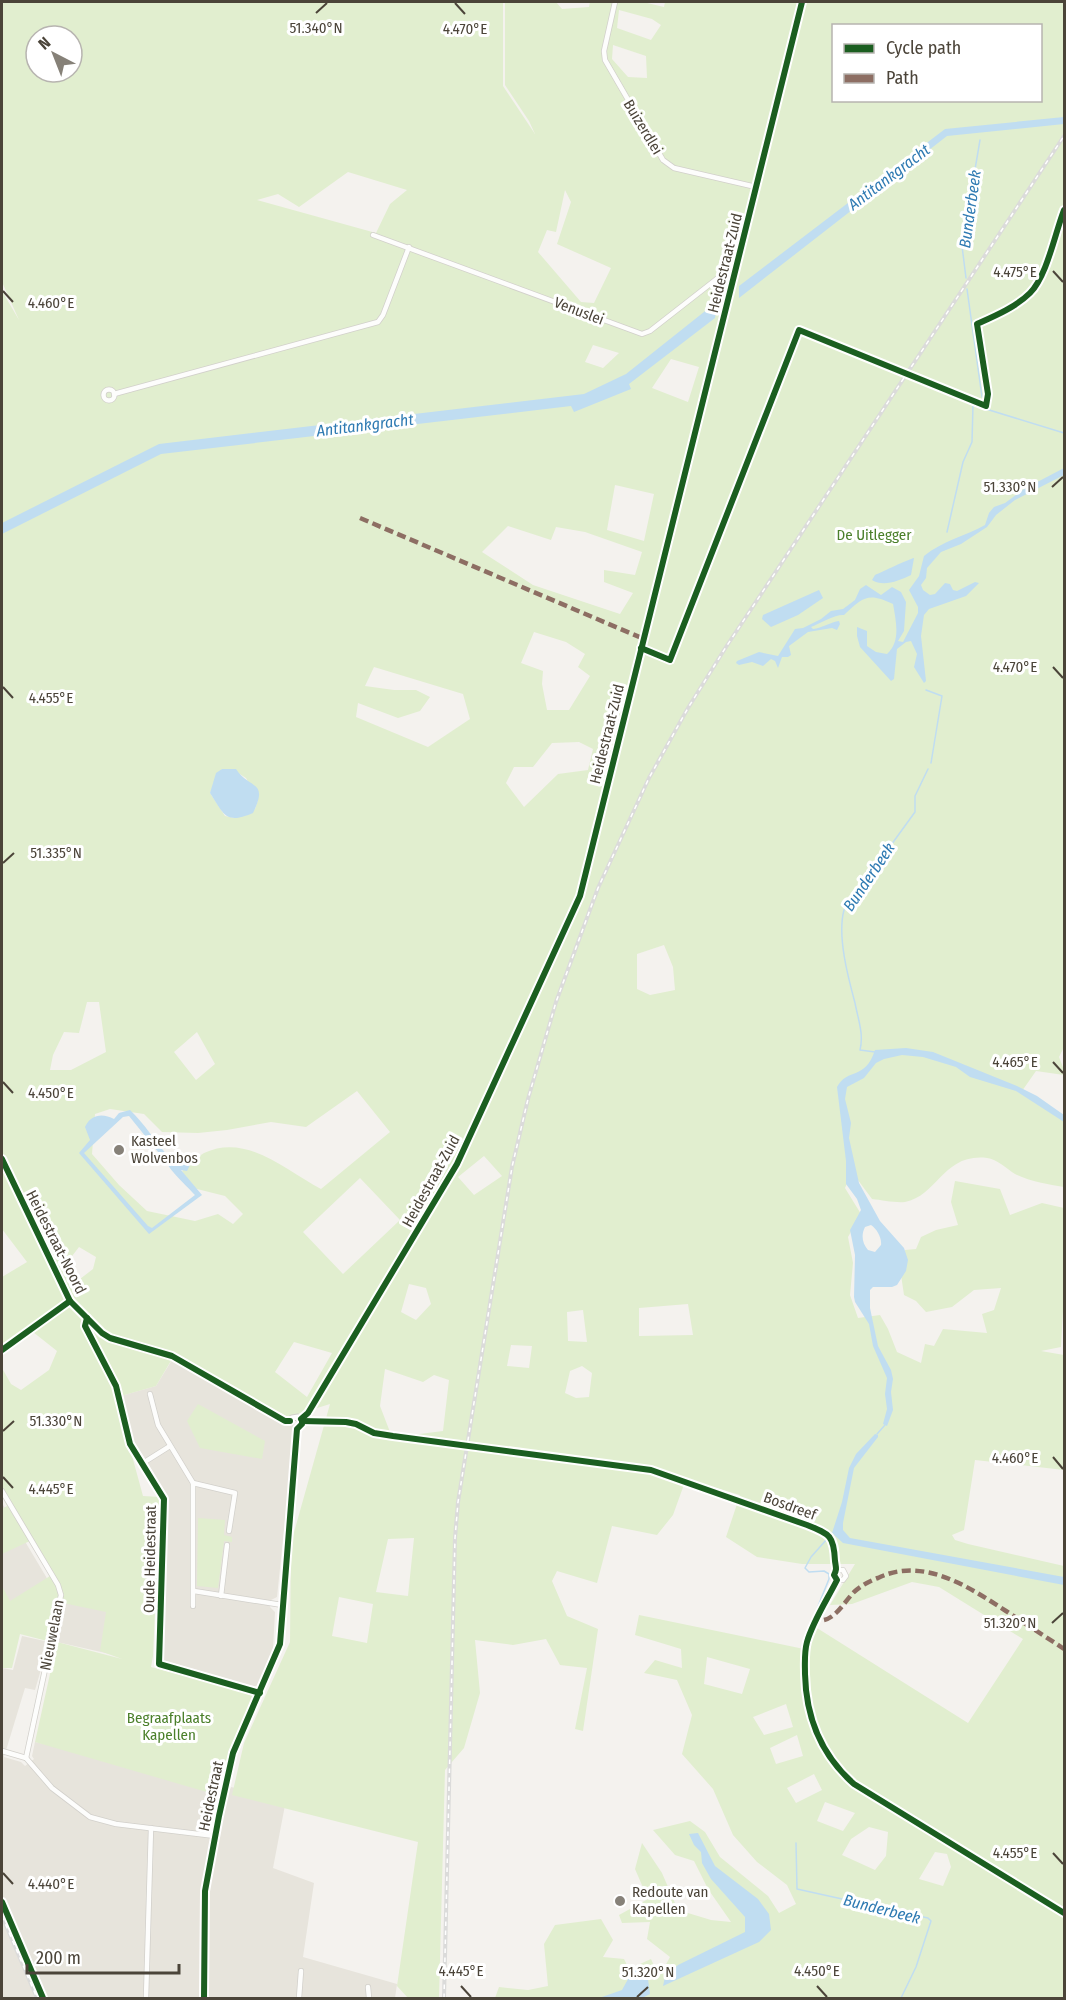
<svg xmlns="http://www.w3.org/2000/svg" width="1066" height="2000" font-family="'Fira Sans Condensed',sans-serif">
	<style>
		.residential { fill: #e7e4dc }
		.green { fill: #e1eecf; fill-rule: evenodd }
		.water { fill: #c0ddf1; fill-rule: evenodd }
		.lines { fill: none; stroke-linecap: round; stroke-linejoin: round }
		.stream { stroke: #c0ddf1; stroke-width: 1.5 }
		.minor-casing { stroke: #d2d0cb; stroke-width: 6 }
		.tertiary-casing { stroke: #d2d0cb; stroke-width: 7 }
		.minor { stroke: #fdfdfc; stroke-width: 4.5 }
		.tertiary { stroke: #fdfdfc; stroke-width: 5 }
		.rail-casing { stroke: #dbdbda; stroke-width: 4 }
		.rail { stroke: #fff; stroke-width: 1.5; stroke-dasharray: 4.5; stroke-linecap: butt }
		.quiet { stroke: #8d6e63; stroke-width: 4.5; stroke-dasharray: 9 4.5; stroke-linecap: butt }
		.cycleway-casing { stroke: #fff; stroke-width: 10 }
		.cycleway { stroke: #1b5e20; stroke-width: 6 }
		.ticks { fill: none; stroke: #4b4439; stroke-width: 2 }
		.poi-dot { fill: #868178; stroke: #fff; stroke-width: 2 }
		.labels { text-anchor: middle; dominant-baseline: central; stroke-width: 6; stroke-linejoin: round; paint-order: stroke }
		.street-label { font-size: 15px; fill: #4b4439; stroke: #fff }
		.park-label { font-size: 15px; fill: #4a7f2a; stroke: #fff }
		.poi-label { font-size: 15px; fill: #4b4439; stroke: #fff; text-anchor: start }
		.water-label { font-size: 16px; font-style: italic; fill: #2e7ab2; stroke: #fff }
		.ticks-label { font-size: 15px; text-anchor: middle; fill: #4b4439; stroke: #fff; stroke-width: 6; stroke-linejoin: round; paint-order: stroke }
	</style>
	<rect width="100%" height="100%" fill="#f4f2ee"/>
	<!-- residential -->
	<g class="residential">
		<polygon points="175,1355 295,1424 277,1597 271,1600 270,1607 275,1612 273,1649 258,1686 236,1751 230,1789 231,1787 286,1800 273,1868 314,1883 303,1957 397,1984 395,1998 2,1998 2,1668 13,1670 22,1636 49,1642 35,1690 25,1688 4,1757 21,1762 25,1766 34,1759 32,1756 35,1742 106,1757 217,1795 222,1794 221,1784 258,1687 163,1660 166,1496 132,1443 121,1396 156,1386"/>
		<polygon points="2,1503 48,1580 5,1606 2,1606"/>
		<polygon points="65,1601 129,1614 110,1654 57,1642"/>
	</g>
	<!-- green -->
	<g class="green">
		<path d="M2,2H503V86L535,134L529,121L505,85V2H556L562,9L589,7L590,2H643L664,7L665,2H1064V1047L1059,1057L1064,1070V1075L1036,1071L1022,1091L1064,1115V1187C1048,1184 1031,1182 1015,1174C1007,1169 997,1159 987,1158C943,1153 938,1196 905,1202C895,1203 882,1200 872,1199L852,1172L845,1188L861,1214L848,1237L853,1263L850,1295L858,1318L880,1315L888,1329L897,1352L921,1363L925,1344L934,1346L943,1329L987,1333L982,1314L994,1310L1001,1288L974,1290L952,1307L926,1312L916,1301L904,1295L901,1275L905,1250L916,1249L921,1237L936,1230L958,1225L951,1202L955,1181L1000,1189L1010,1215L1042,1203L1064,1208V1311H1063L1061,1347L1041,1351L1064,1355V1470L975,1460L964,1530L952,1535L955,1540L968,1544L1064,1566V1998H495L499,1987L528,1990L548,1986L544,1944L555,1925L601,1919L613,1940L603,1957L624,1959L629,1969L651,1959L659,1977L670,1957L647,1939L650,1922L622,1923L619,1915L648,1899L635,1869L642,1843L662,1873L678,1910L711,1920L731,1922L708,1889L694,1861L675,1855L653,1830L690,1821L705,1832L720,1857L768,1896L779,1913L796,1904L787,1885L757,1862L733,1835L713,1789L682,1754L692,1715L677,1680L644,1673L655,1660L682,1668L681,1649L635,1635L639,1615L804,1649L817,1628L968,1723L1023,1639L939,1587L912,1582L852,1604L830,1605L855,1564H802L757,1557L726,1537L740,1495L686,1479L673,1515L657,1535L612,1526L597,1583L557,1571L552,1581L567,1616L598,1629L583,1731L575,1729L587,1668L560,1665L546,1639L513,1645L475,1640L480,1693L464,1748L445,1770L439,1998H408L397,1986L418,1842L232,1795L244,1743L290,1642L291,1543L330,1404L288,1417L175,1355L147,1346L143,1350L172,1359L156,1386L121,1396L115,1376L111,1379L143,1496L160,1497L153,1656L151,1667L254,1694L229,1751L217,1795L35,1742L57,1642L122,1659L100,1651L106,1612L63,1603L51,1642L20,1634L12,1668H2V1586L10,1601L50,1576L32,1540L2,1554V1509L7,1506L2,1496V1368L11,1384L21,1390L49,1370L57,1351L33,1332L2,1355V1277L27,1262L2,1229V291L19,320L2,282ZM619,10L652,19L661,25L651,40L617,28ZM834,26H1040V100H834ZM36,36H72V72H36ZM613,45L646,56L647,78L628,77L612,59ZM348,172L407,190L390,204L376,233L257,200L278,194L299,207ZM565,190L571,202L557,244L611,268L594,303L581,302L538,252L547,230L556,232ZM593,345L619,353L603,368L585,362ZM671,359L699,367L688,402L652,388ZM615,485L654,494L644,541L607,530ZM508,526L551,540L556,527L585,532L642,552L635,575L604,570V582L633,593L620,614L533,585L482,552ZM534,632L566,642L585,654L578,667L590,676L569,710H547L542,684L543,671L521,663ZM374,667L463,694L470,719L428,747L356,717L358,703L398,718L420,711L430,697L416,690H394L365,686ZM579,742L593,749L588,770L558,774L524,807L506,783L514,767H533L552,743ZM222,769H232L246,778L258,800L255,809L235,818L225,816L210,793ZM664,945L673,967L675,990L650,995L637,989V954ZM87,1002H99L106,1052L71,1070H50L53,1055L64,1032L79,1033ZM197,1032L215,1064L196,1080L174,1052ZM357,1091L390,1132L321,1189C285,1170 247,1133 204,1153C197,1157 189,1165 182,1171L193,1188L225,1196L243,1214L233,1224L218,1214L195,1221L147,1211L119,1185L92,1154L95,1114L110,1109L144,1114L162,1132L198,1133L227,1130L271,1122L306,1127ZM484,1156L502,1176L474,1195L458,1177ZM360,1178L400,1220L343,1274L303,1232ZM79,1247L96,1257L93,1269L80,1279L66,1264ZM409,1284L426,1288L431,1304L416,1320L401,1312ZM688,1304L693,1335L639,1336V1308ZM583,1310L587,1342L568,1341L567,1312ZM294,1342L332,1353L307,1397L275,1372ZM511,1345L532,1346L529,1368L507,1366ZM582,1366L592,1373L589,1397L576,1398L565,1393L570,1371ZM385,1369L423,1382L434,1375L449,1380L443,1431L412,1435L390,1432L380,1406ZM414,1538L408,1596L376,1592L388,1539ZM339,1597L373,1604L367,1643L332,1636ZM707,1657L750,1669L742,1694L704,1684ZM786,1704L793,1727L764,1735L753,1717ZM797,1735L803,1756L776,1764L770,1748ZM814,1774L822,1790L796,1803L787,1788ZM825,1802L855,1813L843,1831L817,1821ZM869,1827L888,1832L886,1856L875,1870L842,1855L851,1839ZM935,1852L947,1854L951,1867L943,1886L919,1879Z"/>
		<polygon points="198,1404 265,1441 262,1459 200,1448 187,1421"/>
		<polygon points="198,1518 225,1520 224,1535 232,1537 232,1542 224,1541 218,1588 197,1586"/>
	</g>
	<!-- water -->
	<g class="water">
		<polygon points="1064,117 1064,124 947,136 739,298 739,286 945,129"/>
		<polygon points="714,304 717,305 715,318 629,384 631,389 574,412 571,406 161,454 2,534 2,523 159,444 584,394 626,374"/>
		<path d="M1064,468V475L1015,500L996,515L987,527L961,544L941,552L927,568L926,578L921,585L923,590L930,595L935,594L945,583L950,584L953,590L957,591L975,582L979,583L966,596L929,609L924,615L921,636L926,681L924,683L914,667L917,654L911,641L906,642L897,649L894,679L891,681L860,647L857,636V627L867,631V646L876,652L887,654C901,642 896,621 893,604C868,592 863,597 844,615C836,614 821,623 811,627L813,629C822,628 831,622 839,621L840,624L837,630L832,628L808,632L789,646L791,655L788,657H782L778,668L775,661L771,659L763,666L752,662L739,665L736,663L737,661L759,652L778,656L795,629L803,628L821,619L831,611L843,609L855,600L860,589L866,585L881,595L892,587L901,592L906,602L904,631L898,641L903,642L918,613V607L909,590L919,576L924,556C942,541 965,536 985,525L989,513L994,507L1005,503L1024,489Z"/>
		<path d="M914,558L911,575C899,581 883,587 872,580L875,575C882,572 909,559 914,558Z"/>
		<polygon points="819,590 823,598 798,615 771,627 762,619 763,615"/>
		<path d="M222,769H236C250,790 269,780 253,813C225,825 224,814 210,793L216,773Z"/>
		<path d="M906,1048L933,1052L1017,1086L1037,1096L1064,1115V1122L1016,1091L970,1077L956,1067L923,1057L902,1055L884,1059L876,1063L864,1078L847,1087L845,1099L851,1123L849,1138L859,1183L880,1221L904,1248L908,1260L906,1271L897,1285L892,1287H873L870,1290V1308L878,1346L891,1370L893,1379L891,1392L893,1410L887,1426L883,1424L887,1409L885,1394L887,1378L873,1346L869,1324L855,1302L854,1297L855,1255L850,1230L861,1210L857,1199L846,1184V1161L837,1087C848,1067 865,1081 875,1050ZM871,1225C877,1229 882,1238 881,1245L875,1252L868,1250C862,1243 861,1235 865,1227Z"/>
		<path d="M130,1110C145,1124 155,1142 170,1158L172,1156L176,1160L185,1154L195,1155L187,1171L181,1170L202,1195L149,1234L79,1153L90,1140L85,1127C91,1114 103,1113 114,1119L119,1113ZM129,1116L167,1163C170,1171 188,1187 195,1195L152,1228L148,1226L84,1153L123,1117Z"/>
		<polygon points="875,1434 878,1435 878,1437 854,1468 843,1523 843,1530 850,1538 1064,1577 1064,1585 843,1543 832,1533 842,1502 849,1468 856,1454"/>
		<polygon points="698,1833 715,1866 758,1899 769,1914 771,1930 759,1942 663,1986 665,1977 678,1965 745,1932 745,1917 711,1879 702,1863 701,1852 694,1845 689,1834"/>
		<polygon points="639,1967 648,1979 650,1994 642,1998 599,1998 622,1990 632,1972"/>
	</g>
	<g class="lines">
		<!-- stream -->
		<g class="stream">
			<polyline points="966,278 962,246 980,140"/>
			<polyline points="967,289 982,397"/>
			<polyline points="947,532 963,462 972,442 973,405 1064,433"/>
			<polyline points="926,690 942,696 931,763"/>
			<path d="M875,1052L860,1050C864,1034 858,1019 855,1003C848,977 837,936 844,910L915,812V796L928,769"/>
			<polyline points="877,1434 885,1425"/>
			<polyline points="802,1646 829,1579 829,1574 824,1571 809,1572 805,1568 811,1557 827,1539"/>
			<polyline points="244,1734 277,1659"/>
			<polyline points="218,1835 236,1752"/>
			<polyline points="796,1843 797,1889 928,1918 931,1921 916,1967 901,1998"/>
		</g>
		<!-- minor casing -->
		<g class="minor-casing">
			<g id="minor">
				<polyline points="615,2 604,51 605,60 663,160 674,168 756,187"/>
				<polyline points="373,235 642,334 650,331 723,274 735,270"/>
				<circle cx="109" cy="395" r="5.5"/>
				<polyline points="114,394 378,322 383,315 409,247"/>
				<polyline points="86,1330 116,1386 130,1444 164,1499 159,1664 260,1693"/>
				<polyline points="2,1350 70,1301"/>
				<polyline points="150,1394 158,1425 193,1483 193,1606"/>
				<polyline points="301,1419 308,1413 457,1164 580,896 802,2"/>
				<path d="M302,1421L346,1422L356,1424L374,1433L393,1436L651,1470L807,1525C830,1534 834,1536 835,1561C836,1568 837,1569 834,1575L837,1580C827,1600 813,1621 807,1642C804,1653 805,1664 805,1674C806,1718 821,1755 854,1784L1064,1913"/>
				<polyline points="143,1463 170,1446"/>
				<polyline points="193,1483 235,1493 229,1531"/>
				<polyline points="2,1491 58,1585 61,1595 26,1758"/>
				<polyline points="837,1580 843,1580 846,1576 843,1570 838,1570"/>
				<polyline points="194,1591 282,1605"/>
				<polyline points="221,1596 227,1545"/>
				<polyline points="2,1751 26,1758 52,1788 90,1817 116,1824 215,1836"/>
				<polyline points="2,1902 43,1998"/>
				<polyline points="368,1987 369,1998"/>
				<polyline points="146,1998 151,1828"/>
				<polyline points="299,1998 301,1971"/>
			</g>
		</g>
		<!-- tertiary casing -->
		<g class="tertiary-casing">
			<g id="tertiary">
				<polyline points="2,1159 70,1301 102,1333 110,1338 172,1356 285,1421 290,1421"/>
				<polyline points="204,1998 205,1891 219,1816 233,1753 280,1644 297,1429 302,1424 298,1417 292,1418 290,1421"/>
			</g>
		</g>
		<!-- minor -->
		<use href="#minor" class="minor"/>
		<!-- tertiary -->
		<use href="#tertiary" class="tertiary"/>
		<!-- rail casing -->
		<g class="rail-casing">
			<g id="rail">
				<polyline points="2,1916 37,1998"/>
				<polyline points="444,1998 455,1538 458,1502 512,1167 528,1099 556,1002 598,888 649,778 688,708 726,647 1064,136"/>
			</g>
		</g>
		<!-- rail -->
		<use href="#rail" class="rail"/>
		<!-- quiet -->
		<g class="quiet">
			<polyline points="360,518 644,639"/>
			<path d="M824,1620C837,1617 845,1601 854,1592C861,1586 869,1581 878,1578C923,1556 969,1587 1006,1611C1025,1624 1045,1636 1064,1649"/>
		</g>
		<!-- cycleway casing -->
		<g class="cycleway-casing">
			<g id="cycleway">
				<path d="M641,648L670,660L799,330L986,406L988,394L977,324C995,316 1016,307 1030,293C1047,276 1055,233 1064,210"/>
				<polyline points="2,1159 70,1301 102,1333 110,1338 172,1356 285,1421 290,1421"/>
				<polyline points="87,1318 85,1326 116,1386 130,1444 164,1499 159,1664 260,1693"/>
				<polyline points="2,1350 70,1301"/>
				<polyline points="301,1419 308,1413 457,1164 580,896 802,2"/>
				<path d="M302,1421L346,1422L356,1424L374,1433L393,1436L651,1470L807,1525C830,1534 834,1536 835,1561C836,1568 837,1569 834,1575L837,1580C827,1600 813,1621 807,1642C804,1653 805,1664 805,1674C806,1718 821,1755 854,1784L1064,1913"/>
				<polyline points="2,1902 43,1998"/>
				<polyline points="204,1998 205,1891 219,1816 233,1753 280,1644 297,1429 302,1424 302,1421"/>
			</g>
		</g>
		<!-- cycleway -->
		<use href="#cycleway" class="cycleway"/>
	</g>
	<!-- ticks -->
	<path class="ticks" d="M455,3L465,14M316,13L327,3M1053,271L1063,282M3,291L13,302M1052,487L1063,477M1053,667L1063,678M3,687L13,698M3,863L14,853M1053,1062L1063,1073M3,1082L13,1093M3,1431L14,1421M1053,1457L1063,1469M3,1477L13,1488M1052,1623L1063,1613M1053,1853L1063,1864M3,1873L13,1884M461,1986L471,1997M817,1986L827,1997M637,1997L648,1987"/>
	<!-- markers -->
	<g class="poi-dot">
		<circle cx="119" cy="1150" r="6"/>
		<circle cx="620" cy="1901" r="6"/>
	</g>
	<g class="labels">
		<!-- street labels -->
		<g class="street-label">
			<text transform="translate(643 127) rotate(59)">Buizerdlei</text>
			<text transform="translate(725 263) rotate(-76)">Heidestraat-Zuid</text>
			<text transform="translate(579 311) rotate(21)">Venuslei</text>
			<text transform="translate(607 734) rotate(-76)">Heidestraat-Zuid</text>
			<text transform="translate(431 1181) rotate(-61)">Heidestraat-Zuid</text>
			<text transform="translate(56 1242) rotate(63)">Heidestraat-Noord</text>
			<text transform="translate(790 1506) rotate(20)">Bosdreef</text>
			<text transform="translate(150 1559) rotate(-89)">Oude Heidestraat</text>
			<text transform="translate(52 1635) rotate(-79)">Nieuwelaan</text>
			<text transform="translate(211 1796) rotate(-78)">Heidestraat</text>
		</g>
		<!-- park labels -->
		<g class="park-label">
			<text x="874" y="535">De Uitlegger</text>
			<text x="169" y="1718">Begraafplaats<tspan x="169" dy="17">Kapellen</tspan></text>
		</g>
		<!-- poi labels -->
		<g class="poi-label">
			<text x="131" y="1141">Kasteel<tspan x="131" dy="17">Wolvenbos</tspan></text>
			<text x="632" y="1892">Redoute van<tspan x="632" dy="17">Kapellen</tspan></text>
		</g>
		<!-- water labels -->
		<g class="water-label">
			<text transform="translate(889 177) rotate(-37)">Antitankgracht</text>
			<text transform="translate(970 209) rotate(-82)">Bunderbeek</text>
			<text transform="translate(365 425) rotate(-7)">Antitankgracht</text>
			<text transform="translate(869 877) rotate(-56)">Bunderbeek</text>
			<text transform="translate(882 1909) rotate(14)">Bunderbeek</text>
		</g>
	</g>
	<g class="ticks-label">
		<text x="316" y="33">51.340°N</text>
		<text x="465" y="34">4.470°E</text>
		<text x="1015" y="277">4.475°E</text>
		<text x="51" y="308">4.460°E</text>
		<text x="1010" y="492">51.330°N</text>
		<text x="1015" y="672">4.470°E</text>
		<text x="51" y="703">4.455°E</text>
		<text x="56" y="858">51.335°N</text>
		<text x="1015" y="1067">4.465°E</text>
		<text x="51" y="1098">4.450°E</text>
		<text x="56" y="1426">51.330°N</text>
		<text x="1015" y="1463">4.460°E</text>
		<text x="51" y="1494">4.445°E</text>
		<text x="1010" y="1628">51.320°N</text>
		<text x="1015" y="1858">4.455°E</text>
		<text x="51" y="1889">4.440°E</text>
		<text x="461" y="1976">4.445°E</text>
		<text x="817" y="1976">4.450°E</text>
		<text x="648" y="1977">51.320°N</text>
	</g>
	<!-- border -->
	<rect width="1066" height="2000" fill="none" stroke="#4b4439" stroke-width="6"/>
	<!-- legend -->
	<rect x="832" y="24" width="210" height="78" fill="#ffffff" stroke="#b7b4b0" stroke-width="1.5"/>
	<rect x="844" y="44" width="30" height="9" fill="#1b5e20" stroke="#b7b4b0" stroke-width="1.5"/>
	<text x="886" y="54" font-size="18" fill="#4b4439">Cycle path</text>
	<rect x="844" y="74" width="30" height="9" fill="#8d6e63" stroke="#b7b4b0" stroke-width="1.5"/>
	<text x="886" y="84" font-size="18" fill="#4b4439">Path</text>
	<!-- north arrow -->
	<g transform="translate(54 54) rotate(318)"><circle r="28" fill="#ffffff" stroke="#b7b4b0" stroke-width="1.5"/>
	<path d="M0-4.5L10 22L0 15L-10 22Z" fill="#868178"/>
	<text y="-9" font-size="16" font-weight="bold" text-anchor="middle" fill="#4b4439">N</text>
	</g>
	<!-- scale -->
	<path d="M27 1964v9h152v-9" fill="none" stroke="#4b4439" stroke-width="3"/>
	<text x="36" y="1964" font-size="18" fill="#4b4439" stroke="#ffffff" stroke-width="4.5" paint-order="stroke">200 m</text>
</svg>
